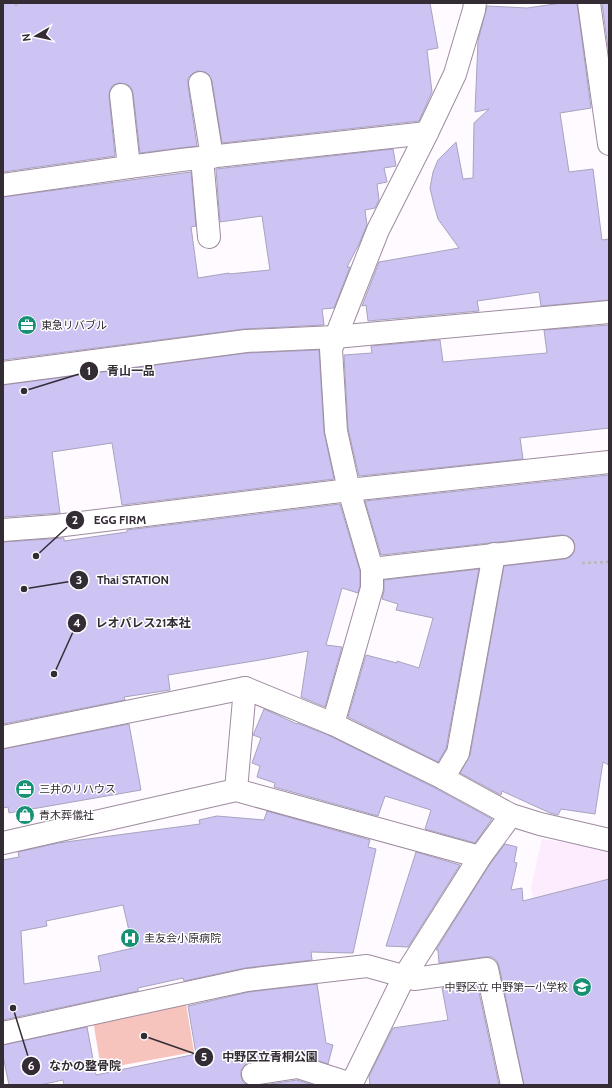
<svg xmlns="http://www.w3.org/2000/svg" width="612" height="1088" font-family="Cabin,'Noto Sans JP',sans-serif">
	<style>
		.built { fill: #fdecfe }
		.green { fill: #f6c3bd }
		.building { fill: #cdc4f3; stroke: #a8a3be; fill-rule: evenodd }
		.lines { fill: none; stroke-linecap: round; stroke-linejoin: round }
		.minor-casing { stroke: #9f8ba0; stroke-width: 24 }
		.path { stroke: #bbb5bc; stroke-width: 2.5; stroke-dasharray: 3 3; stroke-linecap: butt }
		.minor { stroke: #fff; stroke-width: 22 }
		.labels { text-anchor: middle; dominant-baseline: central; stroke-width: 3; stroke-linejoin: round; paint-order: stroke }
		.poi-label { font-size: 11px; fill: #342c35; stroke: #fff; text-anchor: start }
		.leader { fill: none; stroke: #342c35; stroke-width: 1.5 }
		.callout-dot { fill: #342c35; stroke: #fff; stroke-width: 1.5 }
		.mark-label { font-size: 12px; text-anchor: middle; font-weight: bold; fill: #fff }
		.callout-label { font-size: 12px; text-anchor: middle; font-weight: bold; fill: #342c35; stroke: #fff; stroke-width: 3; stroke-linejoin: round; paint-order: stroke }
	</style>
	<rect width="100%" height="100%" fill="#fefaff"/>
	<!-- built -->
	<polygon class="built" points="542,839 609,850 609,1085 578,1085 531,888"/>
	<!-- green -->
	<polygon class="green" points="186,1004 194,1052 101,1069 93,1020"/>
	<!-- building -->
	<g class="building">
		<polygon points="3,3 430,3 438,48 427,50 432,92 419,121 222,143 212,81 209,75 205,72 198,71 192,74 188,78 188,85 197,146 140,153 133,93 131,87 126,84 119,83 113,85 110,90 109,96 115,156 3,172"/>
		<polygon points="562,3 577,3 591,108 560,113 569,172 593,169 602,240 609,239 609,300 541,306 539,292 477,301 479,311 368,321 366,305 362,306 379,262 459,248 438,219 434,205 430,188 433,172 438,160 456,142 463,179 473,178 474,123 489,109 475,112 478,41 487,6 527,8"/>
		<polygon points="602,3 609,3 609,55"/>
		<polygon points="393,149 396,166 384,168 387,182 377,184 379,200 375,208 365,210 367,225 359,244 347,267 350,267 334,308 322,309 324,325 244,329 3,360 3,197 191,172 196,226 191,227 198,278 229,273 229,274 270,270 262,216 220,222 216,169"/>
		<polygon points="609,325 609,428 520,438 523,459 359,476 348,429 344,355 372,353 371,346 440,340 443,362 547,353 544,330"/>
		<polygon points="319,350 324,432 334,479 122,505 112,443 52,452 60,513 3,517 3,385 247,353"/>
		<polygon points="609,475 609,765 603,762 595,814 561,809 558,815 550,813 502,791 501,795 460,773 470,755 504,566 565,559 570,557 574,552 575,546 573,540 568,536 562,535 381,555 365,501"/>
		<polygon points="340,504 360,571 360,586 358,593 342,588 326,645 342,647 325,707 301,697 308,651 260,660 168,675 170,690 124,697 125,700 3,724 3,542 64,538 64,541 127,532 127,530"/>
		<polygon points="479,569 446,749 438,762 348,717 366,655 397,663 397,661 419,668 433,618 396,610 398,604 382,599 384,591 384,580"/>
		<polygon points="264,709 297,724 297,723 328,735 437,789 492,819 475,843 425,829 431,810 385,796 378,816 274,787 275,783 257,777 260,766 252,763 261,738 253,735 254,733"/>
		<polygon points="129,724 141,790 9,813 8,807 3,808 3,749"/>
		<path d="M267,811L370,840L368,847L376,849L353,953L311,952L312,960L245,968L184,981L183,978L138,988V991L3,1020V860L19,857L18,852L58,843L200,824L199,820L217,816L264,820ZM123,905L133,948L98,956L101,971L24,984L21,931L47,926L46,921Z"/>
		<polygon points="505,844 517,847 514,862 517,863 511,890 522,888 523,901 609,879 609,1085 524,1085 499,966 497,961 492,957 485,957 439,963 438,950 436,950 490,864"/>
		<polygon points="416,852 460,865 408,947 386,946"/>
		<polygon points="477,983 499,1085 370,1085 369,1076 393,1028 448,1020 442,988"/>
		<polygon points="317,984 326,1043 333,1045 328,1064 302,1055 296,1055 251,1062 245,1065 241,1070 241,1076 243,1082 248,1085 64,1085 63,1080 40,1085 9,1085 3,1056 3,1045 87,1027 96,1075 196,1054 188,1006 249,992"/>
		<polygon points="297,1080 313,1085 264,1085"/>
	</g>
	<g class="lines">
		<!-- minor casing -->
		<g class="minor-casing">
			<g id="minor">
				<polyline points="589,3 609,144"/>
				<polyline points="200,83 212,157"/>
				<polyline points="121,95 129,167"/>
				<polyline points="202,158 209,237"/>
				<polyline points="3,185 129,167 181,160 427,133"/>
				<polyline points="3,373 246,341 335,337 609,312"/>
				<polyline points="3,530 56,526 349,490 609,462"/>
				<polyline points="372,569 563,547"/>
				<polyline points="333,724 372,588 372,569 349,490 336,431 331,349 378,230 427,133 455,74 474,10 475,3"/>
				<polyline points="3,737 245,688 333,724 443,778 511,815 540,824 609,840"/>
				<polyline points="443,778 458,753 494,554"/>
				<polyline points="236,790 245,688"/>
				<polyline points="3,843 236,790 480,857"/>
				<polyline points="3,1033 117,1008 247,980 367,966 414,979 487,969 512,1085"/>
				<polyline points="253,1074 298,1067 351,1084"/>
				<polyline points="351,1085 404,977 480,857 511,815"/>
			</g>
		</g>
		<!-- path -->
		<g class="path">
			<polyline points="16,3 16,6"/>
			<polyline points="582,563 609,562"/>
		</g>
		<!-- minor -->
		<use href="#minor" class="minor"/>
	</g>
	<!-- icons -->
	<defs>
		<g id="office-disc" transform="scale(1)"><circle r="9.5" fill="#179074" stroke="#fff"/><path d="M-6-3h4V-5.5h4V-3h4V5H-6ZM-1-4.5V-3h2v-1.5ZM-6 0V1H6V0Z" fill="#fff"/></g>
		<g id="shop-disc" transform="scale(1)"><circle r="9.5" fill="#179074" stroke="#fff"/><path d="M-5-2.5h2.3a2.7 3.5 0 0 1 5.4 0H5L5.5 6h-11ZM-1.5-2.5h3a1.5 2.3 0 0 0-3 0Z" fill="#fff"/></g>
		<g id="hospital-disc" transform="scale(1)"><circle r="9.5" fill="#179074" stroke="#fff"/><path d="M-5-5h3v3.5h4V-5h3V5h-3V1.5h-4V5h-3Z" fill="#fff"/></g>
		<g id="school-disc" transform="scale(1)"><circle r="9.5" fill="#179074" stroke="#fff"/><path d="M0-5L7-2L0 1L-7-2ZM-4 1L0 2.5L4 1V4Q0 6-4 4Z" fill="#fff"/></g>
	</defs>
	<g fill-rule="evenodd">
		<use href="#office-disc" x="27" y="325"/>
		<use href="#office-disc" x="25" y="789"/>
		<use href="#shop-disc" x="25" y="815"/>
		<use href="#hospital-disc" x="130" y="938"/>
		<use href="#school-disc" x="582" y="987"/>
	</g>
	<g class="labels">
		<!-- poi labels -->
		<g class="poi-label">
			<text x="41" y="325">東急リバブル</text>
			<text x="39" y="789">三井のリハウス</text>
			<text x="39" y="815">青木葬儀社</text>
			<text x="144" y="938">圭友会小原病院</text>
			<text x="568" y="987" text-anchor="end">中野区立 中野第一小学校</text>
		</g>
	</g>
	<!-- callouts -->
	<path class="leader" d="M24 391L89 371M36 556L75 520M24 589L79 580M54 674L77 623M144 1036L204 1057M13 1008L31 1066"/>
	<g class="callout-dot">
		<circle cx="24" cy="391" r="4"/>
		<circle cx="36" cy="556" r="4"/>
		<circle cx="24" cy="589" r="4"/>
		<circle cx="54" cy="674" r="4"/>
		<circle cx="144" cy="1036" r="4"/>
		<circle cx="13" cy="1008" r="4"/>
		<circle cx="89" cy="371" r="10"/>
		<circle cx="75" cy="520" r="10"/>
		<circle cx="79" cy="580" r="10"/>
		<circle cx="77" cy="623" r="10"/>
		<circle cx="204" cy="1057" r="10"/>
		<circle cx="31" cy="1066" r="10"/>
	</g>
	<g class="mark-label">
		<text x="89" y="375">1</text>
		<text x="75" y="524">2</text>
		<text x="79" y="584">3</text>
		<text x="77" y="627">4</text>
		<text x="204" y="1061">5</text>
		<text x="31" y="1070">6</text>
	</g>
	<g class="callout-label">
		<text x="131" y="375">青山一品</text>
		<text x="120" y="524">EGG FIRM</text>
		<text x="133" y="584">Thai STATION</text>
		<text x="143" y="627">レオパレス21本社</text>
		<text x="270" y="1061">中野区立青桐公園</text>
		<text x="85" y="1070">なかの整骨院</text>
	</g>
	<!-- border -->
	<rect width="612" height="1088" fill="none" stroke="#342c35" stroke-width="8"/>
	<!-- north arrow -->
	<g transform="translate(36 36) rotate(261)" stroke="#ffffff" stroke-width="3" paint-order="stroke">
	<path d="M0-3L7 15L0 10L-7 15Z" fill="#342c35"/>
	<text y="-6" font-size="11" font-weight="bold" text-anchor="middle" fill="#342c35">N</text>
	</g>
</svg>
